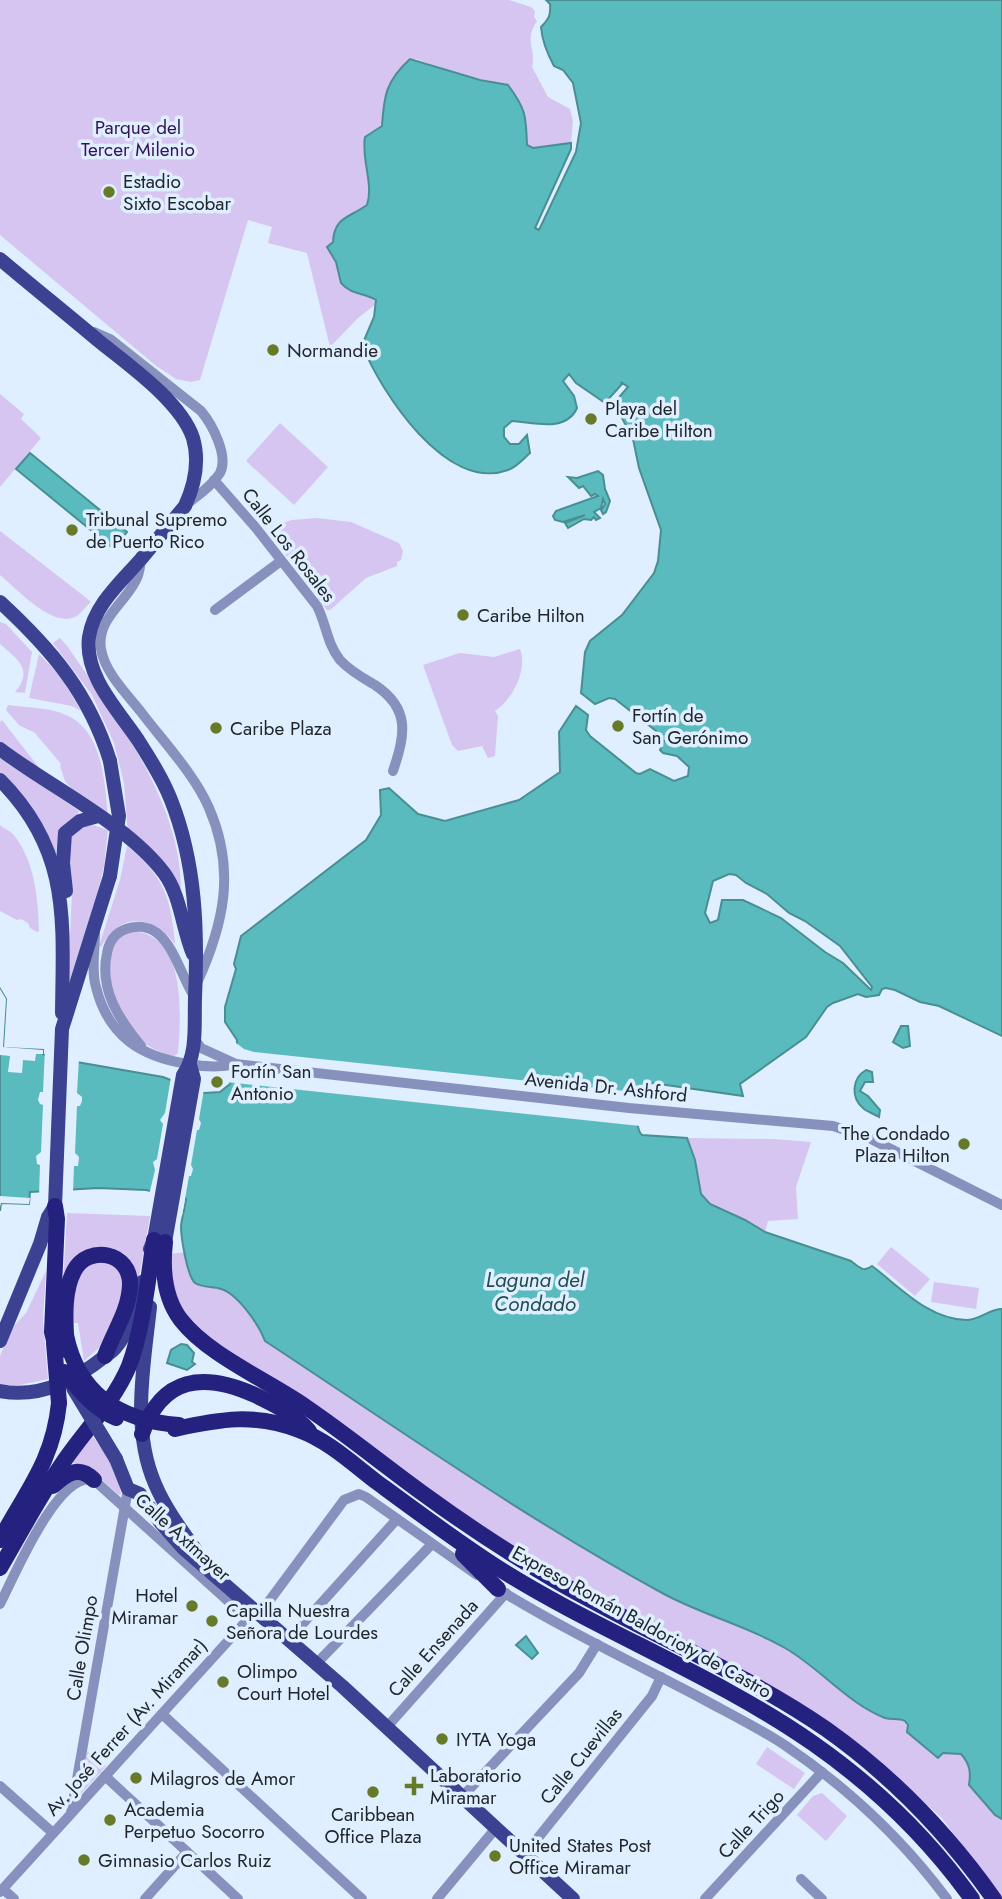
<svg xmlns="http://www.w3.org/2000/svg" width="1002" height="1899" font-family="Jost,sans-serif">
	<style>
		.green { fill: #d5c5f0 }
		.water { fill: #5abbbf; stroke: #498e93; stroke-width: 2; fill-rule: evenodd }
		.pier { fill: #dfefff }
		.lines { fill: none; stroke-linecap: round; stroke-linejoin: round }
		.minor { stroke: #8891be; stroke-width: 10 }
		.major { stroke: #3c4291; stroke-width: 14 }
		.highway { stroke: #25217f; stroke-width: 16 }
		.major-bridge { stroke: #3c4291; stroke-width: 14 }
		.highway-bridge { stroke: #25217f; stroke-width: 16 }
		.poi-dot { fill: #677a2a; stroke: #dfefff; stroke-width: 2.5 }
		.labels { text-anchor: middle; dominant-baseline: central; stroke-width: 7; stroke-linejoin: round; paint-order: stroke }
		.park-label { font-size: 19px; fill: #36115a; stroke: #dfefff }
		.poi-label { font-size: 19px; fill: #21262c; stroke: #dfefff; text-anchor: start }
		.street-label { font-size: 19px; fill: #21262c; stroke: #dfefff }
		.water-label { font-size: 21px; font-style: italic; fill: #214d4f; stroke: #dfefff }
	</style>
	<rect width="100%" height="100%" fill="#dfefff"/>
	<!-- green -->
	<g class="green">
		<path d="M0,0H509L531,7L535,11L534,17L537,21C523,42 537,49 532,67L548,97L570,109L573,121L571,143L532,148L527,144L495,82L455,73L416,59C387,73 384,96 382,126L374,130L363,147L371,195L367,205C349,218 334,217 333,242L327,247L336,262L341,283L355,294L369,295L377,300L376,304L358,318L330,347L307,253L268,243L272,227L248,220L200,380L191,382L176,379L155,365L0,235Z"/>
		<polygon points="0,394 24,414 21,419 41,438 0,487"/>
		<polygon points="280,423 328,467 294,505 246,461"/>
		<polygon points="317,518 351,522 399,543 403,551 401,560 397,562 397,566 366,578 330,610 327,610 268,531 272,526 292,520"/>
		<path d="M0,531L80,593L91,602C86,606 81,614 75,617C52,628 17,589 0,575Z"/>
		<path d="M0,622L6,624L32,652L25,693L15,692C35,670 16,658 0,644Z"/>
		<path d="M60,638L68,647C115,717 180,800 181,888L128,833L124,783L114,743L92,695L53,643Z"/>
		<path d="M520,649C528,669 513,699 495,711L498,716L495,756L488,758L482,746L458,751L452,745L423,665L460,653L494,657Z"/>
		<polygon points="39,654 60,676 81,711 72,706 29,698"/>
		<path d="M8,705C28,708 54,707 72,718C103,736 105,785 108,817L79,797L65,781L60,766L61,764L35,733L19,725L6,710Z"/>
		<polygon points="2,720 47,778 0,743 0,722"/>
		<path d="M0,756L79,811C71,831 59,825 56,852L54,853L11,783L0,773Z"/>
		<path d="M0,825C4,829 9,830 13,834C35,861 38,898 39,931L37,932L30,928L28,923L21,919L17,920L0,911Z"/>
		<polygon points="93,825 108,830 104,866 95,904 68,985 72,891 68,847 73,833 85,826"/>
		<path d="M127,846C164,876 171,898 175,944C153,915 120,911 101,947L99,946L120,880Z"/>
		<path d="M133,931C187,936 181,1014 178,1053L173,1057C156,1051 139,1043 127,1027C114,1009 100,957 118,938C121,935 129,933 133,931Z"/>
		<polygon points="687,1138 774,1139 811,1142 796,1187 798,1219 768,1221 765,1232 745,1220 710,1204 701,1194 695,1160"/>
		<polygon points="67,1213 150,1216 136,1294 111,1251 63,1284"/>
		<polygon points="891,1247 930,1279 915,1296 877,1264"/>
		<path d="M185,1252L189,1274L204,1287L220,1288L231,1293L260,1328L266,1341L521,1510L624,1571L667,1596L786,1648L823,1674L860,1704L884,1718L905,1721L908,1729L943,1754H961L969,1762L971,1775L1002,1819V1899L942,1818L890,1772L532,1560L212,1341C178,1308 174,1301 169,1254Z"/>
		<polygon points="100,1259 121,1268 123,1296 103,1344 84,1361 78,1323 72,1323 74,1288 82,1269"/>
		<polygon points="46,1271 43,1320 48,1379 20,1385 0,1385 0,1356 11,1329 26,1313"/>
		<polygon points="934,1282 979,1288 976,1309 931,1302"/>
		<polygon points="90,1433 117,1469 121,1494 119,1495 90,1469 73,1463 73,1457"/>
		<polygon points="767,1747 805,1773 794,1789 756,1764"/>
		<polygon points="87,1751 106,1766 79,1796"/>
		<polygon points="822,1793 847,1816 826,1841 797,1815 813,1796"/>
	</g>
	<!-- water -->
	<g class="water">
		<path d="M546,0H1002V1036L939,1006L920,1002L895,990L886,988L882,989L879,995L866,997L858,994L833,1003L827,1007L806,1037L740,1084L743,1096L652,1083C646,1084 641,1086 639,1092C636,1102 635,1129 642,1135L687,1138L695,1160L701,1194L710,1204L745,1220L765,1232L851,1261C859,1267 863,1273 872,1266C900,1287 928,1319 966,1320C980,1320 989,1309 1002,1309V1819L995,1815L969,1785C971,1772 970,1764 961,1754L943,1753L938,1758L907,1732L908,1725L905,1721C898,1718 892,1720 885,1718C847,1703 820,1668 785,1648C747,1626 703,1615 664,1594C526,1519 397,1428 265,1341C259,1325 238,1294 221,1289C213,1286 203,1288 195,1283C187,1276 181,1237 181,1226C182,1217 185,1208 186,1199L146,1190L98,1188L30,1192L29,1204L1,1203L0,1211V989L6,999L3,1048L43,1050V1054L48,1057L163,1077L204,1093L220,1092L230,1084L236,1064L237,1040L225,1022V1007L236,969L234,964L241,936L366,840L381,815L380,790L389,788L418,814L445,821L519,800L560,772L559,732L576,706L588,715L586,730L590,736L636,773L640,774L650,769L674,781L688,776L689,767L677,756L663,753L660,750L664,741L660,734L615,699L609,698L595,704L581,693L585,652L590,641L622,615L654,573L658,561L661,530L639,468L633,439L614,403L628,387L621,382L622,384L605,403L576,383L569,374L563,381L574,396L577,408C566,433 533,422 512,421L504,428V437L510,444H519L527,435L530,453C523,459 517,467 508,470C446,493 381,392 362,345L374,317L376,300C363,292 353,296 341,283L336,262L327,247L333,242C334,217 349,218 367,205C374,184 361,159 365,137L382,126C384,95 386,81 410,59L480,80L508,85C526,109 526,116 527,145L533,148L571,143V149L535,228L539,230L576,152L581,123L573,83L563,70L554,66C548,55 542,40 541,27C549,19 551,15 550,4ZM729,874L736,875L746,883L767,894L789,913L805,921L840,946L872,987L871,990L843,963L825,952L781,918L743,900H722L718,920L710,923L705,913L713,881Z"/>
		<polygon points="30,453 127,532 114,549 16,469"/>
		<polygon points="598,471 603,475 605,489 610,501 606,512 603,514 601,510 605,504 603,499 601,508 594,512 600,518 596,520 594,517 591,520 584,519 568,528 565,523 585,515 563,522 555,520 553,516 556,511 598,496 595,494 591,496 583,486 579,488 568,477 577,478"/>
		<polygon points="901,1026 908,1026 910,1046 903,1048 893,1042"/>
		<path d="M866,1070L872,1072L873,1082H865L860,1091L868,1096L880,1110L879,1117C874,1114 868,1112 864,1109C850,1098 852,1078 866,1070Z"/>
		<polygon points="181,1344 187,1345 194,1353 192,1362 195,1364 187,1370 167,1363 171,1350"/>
		<polygon points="526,1636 538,1653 532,1659 516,1645"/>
	</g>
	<!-- pier -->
	<g class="pier">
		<polygon points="0,989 6,999 3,1047 43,1050 43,1054 36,1054 35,1061 23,1060 22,1073 8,1072 10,1056 0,1055"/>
		<polygon points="232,1040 244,1049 254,1052 643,1093 640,1126 226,1082 233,1064"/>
		<polygon points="45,1049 49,1053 79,1058 77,1093 82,1097 82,1101 80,1106 77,1106 75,1153 79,1157 78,1166 74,1166 73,1193 39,1196 40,1165 37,1164 36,1156 41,1152 43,1105 40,1104 38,1100 40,1092 43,1092"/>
		<polygon points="171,1077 204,1089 199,1119 201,1123 199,1130 197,1130 191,1165 193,1169 191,1176 189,1176 182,1216 180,1215 182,1202 149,1195 155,1170 153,1162 157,1159 163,1124 160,1120 165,1113"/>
		<polygon points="0,1196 30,1198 29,1204 1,1203 0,1207"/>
	</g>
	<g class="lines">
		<!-- minor -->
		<g class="minor">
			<path d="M94,332L110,339L201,411C212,424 229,456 220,473C212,486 198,495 187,504"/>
			<path d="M214,480L256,528L317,606C326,623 327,644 340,660C350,671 363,678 375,685C411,709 405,735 393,771"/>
			<path d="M141,559C140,566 140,573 136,580C125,603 96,620 101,649C105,673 127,694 141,712C163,741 195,775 209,808C236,870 224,924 197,983"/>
			<polyline points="215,610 281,561"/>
			<path d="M95,933C95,950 91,971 96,987C108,1036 141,1057 188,1064C205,1067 220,1068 236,1064L629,1108L833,1126L869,1138L1002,1205"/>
			<polyline points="194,1038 201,1048 236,1064"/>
			<path d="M141,1046C119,1019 99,990 107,953C109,941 115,933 126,929C136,925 148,926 157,933C175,947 182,978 195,998"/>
			<path d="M493,1586C559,1627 630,1661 699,1697C728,1713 759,1728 786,1746C848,1788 903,1840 947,1899"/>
			<path d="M0,1604C14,1577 58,1470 94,1480L248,1619"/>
			<polyline points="289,1639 397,1519"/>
			<polyline points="317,1663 432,1544"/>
			<polyline points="162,1714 362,1899"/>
			<polyline points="386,1728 506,1593"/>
			<polyline points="105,1776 238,1899"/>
			<polyline points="0,1786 53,1833"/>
			<polyline points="462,1797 579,1673 597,1644"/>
			<polyline points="71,1813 128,1489"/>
			<polyline points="525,1854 652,1696 661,1677"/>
			<polyline points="801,1879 822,1899"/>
			<polyline points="3,1889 14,1899"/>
			<polyline points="0,1892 248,1619 267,1604 344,1500 359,1494 366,1497 477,1575"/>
			<polyline points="145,1899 187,1852"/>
			<polyline points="437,1899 496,1828"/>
			<polyline points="705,1899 822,1772"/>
		</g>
		<!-- major -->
		<g class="major">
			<path d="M0,259C33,287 67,314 100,342C129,365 181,402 193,438C200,462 195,484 185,506C170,524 156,541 141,559C121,582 94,605 89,637C84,676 118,710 138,740C150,759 163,779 171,800C196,863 198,931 195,998C194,1024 198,1054 183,1075L154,1240L150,1249"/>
			<path d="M0,602C51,649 89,693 110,761"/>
			<path d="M0,749C50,787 127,824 164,873C181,896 182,928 193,954"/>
			<path d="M0,780C71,851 63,921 62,1013"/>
			<polyline points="66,891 63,863 65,833 80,821 98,816"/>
			<polyline points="165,1242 194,1079 190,1065"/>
			<path d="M150,1307C144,1364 131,1429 155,1484C165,1508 182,1531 198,1553"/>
			<polyline points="0,1341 40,1244 48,1217 55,1206 62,1029 110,876"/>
			<path d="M0,1391C39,1399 74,1381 104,1357C108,1354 113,1351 116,1347C130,1331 138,1302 142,1282"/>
			<polyline points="116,1459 128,1489 140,1494 160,1522 184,1549 342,1686 573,1899"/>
		</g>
		<!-- highway -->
		<g class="highway">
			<polyline points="55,1206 57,1219 52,1332 57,1353"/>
			<path d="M165,1242C162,1269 164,1298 181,1320C208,1355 269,1381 306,1407C347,1435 385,1466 425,1495C466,1525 509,1553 553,1579C642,1631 740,1670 826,1729C891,1775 948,1834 994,1899"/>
			<path d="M66,1335C65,1315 64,1290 74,1271C88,1244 131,1252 130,1285C129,1311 114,1331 105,1356"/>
			<path d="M175,1429C220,1419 255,1413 299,1430C329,1441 353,1464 378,1483C416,1511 455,1540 495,1566C597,1631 714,1674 814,1744C874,1786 929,1839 972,1899"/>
			<path d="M142,1434C162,1376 204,1372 255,1395C276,1405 294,1414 309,1431"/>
			<path d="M53,1486C67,1473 79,1465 94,1480"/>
			<path d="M0,1540C26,1491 53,1462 59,1403"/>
			<polyline points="463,1554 498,1589"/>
			<path d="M0,1568C20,1534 38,1499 60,1467C82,1433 113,1404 129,1366C143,1329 148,1279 154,1240"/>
		</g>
		<!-- major-bridge -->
		<g class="major-bridge">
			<polyline points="110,761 119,816 110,876"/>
			<polyline points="73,1388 116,1459"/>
		</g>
		<!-- highway-bridge -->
		<g class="highway-bridge">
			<path d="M66,1335C78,1394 121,1421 179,1425"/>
			<polyline points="54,1343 59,1403"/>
			<path d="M64,1372C80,1391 93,1408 116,1418"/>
		</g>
	</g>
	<!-- markers -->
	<g class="poi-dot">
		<circle cx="109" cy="192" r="7"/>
		<circle cx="273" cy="350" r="7"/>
		<circle cx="591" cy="419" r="7"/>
		<circle cx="72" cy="530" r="7"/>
		<circle cx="463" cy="615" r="7"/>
		<circle cx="618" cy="726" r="7"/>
		<circle cx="216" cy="728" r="7"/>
		<circle cx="217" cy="1082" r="7"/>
		<circle cx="964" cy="1144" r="7"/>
		<circle cx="192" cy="1606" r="7"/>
		<circle cx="212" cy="1621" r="7"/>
		<circle cx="223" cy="1682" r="7"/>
		<circle cx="442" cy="1739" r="7"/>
		<circle cx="136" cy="1778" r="7"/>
		<path d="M410.5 1775.5h7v7h7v7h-7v7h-7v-7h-7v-7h7z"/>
		<circle cx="373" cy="1792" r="7"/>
		<circle cx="110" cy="1820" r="7"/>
		<circle cx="495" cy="1856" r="7"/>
		<circle cx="84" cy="1860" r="7"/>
	</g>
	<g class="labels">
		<!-- park labels -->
		<g class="park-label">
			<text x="138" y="127">Parque del<tspan x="138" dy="22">Tercer Milenio</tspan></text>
		</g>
		<!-- poi labels -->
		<g class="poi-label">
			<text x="123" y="181">Estadio<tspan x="123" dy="22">Sixto Escobar</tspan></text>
			<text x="287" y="350">Normandie</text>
			<text x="605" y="408">Playa del<tspan x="605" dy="22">Caribe Hilton</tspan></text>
			<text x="86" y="519">Tribunal Supremo<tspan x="86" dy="22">de Puerto Rico</tspan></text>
			<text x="477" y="615">Caribe Hilton</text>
			<text x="632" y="715">Fortín de<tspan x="632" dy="22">San Gerónimo</tspan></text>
			<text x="230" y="728">Caribe Plaza</text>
			<text x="231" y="1071">Fortín San<tspan x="231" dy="22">Antonio</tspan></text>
			<text x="950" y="1133" text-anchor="end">The Condado<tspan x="950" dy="22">Plaza Hilton</tspan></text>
			<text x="178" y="1595" text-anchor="end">Hotel<tspan x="178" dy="22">Miramar</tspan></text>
			<text x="226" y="1610">Capilla Nuestra<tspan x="226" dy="22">Señora de Lourdes</tspan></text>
			<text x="237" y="1671">Olimpo<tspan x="237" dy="22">Court Hotel</tspan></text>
			<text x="456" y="1739">IYTA Yoga</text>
			<text x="430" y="1775">Laboratorio<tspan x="430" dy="22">Miramar</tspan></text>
			<text x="150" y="1778">Milagros de Amor</text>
			<text x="124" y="1809">Academia<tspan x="124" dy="22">Perpetuo Socorro</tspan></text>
			<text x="373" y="1814" text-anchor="middle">Caribbean<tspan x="373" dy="22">Office Plaza</tspan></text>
			<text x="509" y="1845">United States Post<tspan x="509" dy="22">Office Miramar</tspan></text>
			<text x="98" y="1860">Gimnasio Carlos Ruiz</text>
		</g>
		<!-- street labels -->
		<g class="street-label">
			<text transform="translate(289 545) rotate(52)">Calle Los Rosales</text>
			<text transform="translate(606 1087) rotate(6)">Avenida Dr. Ashford</text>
			<text transform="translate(183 1537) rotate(42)">Calle Axtmayer</text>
			<text transform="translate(642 1622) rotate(29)">Expreso Román Baldorioty de Castro</text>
			<text transform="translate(82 1648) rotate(-80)">Calle Olimpo</text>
			<text transform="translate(433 1648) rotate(-48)">Calle Ensenada</text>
			<text transform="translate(126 1727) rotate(-48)">Av. José Ferrer (Av. Miramar)</text>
			<text transform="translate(581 1756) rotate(-51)">Calle Cuevillas</text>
			<text transform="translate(751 1824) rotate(-47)">Calle Trigo</text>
		</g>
		<!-- water labels -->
		<g class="water-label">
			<text x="535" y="1280">Laguna del<tspan x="535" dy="24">Condado</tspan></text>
		</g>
	</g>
</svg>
